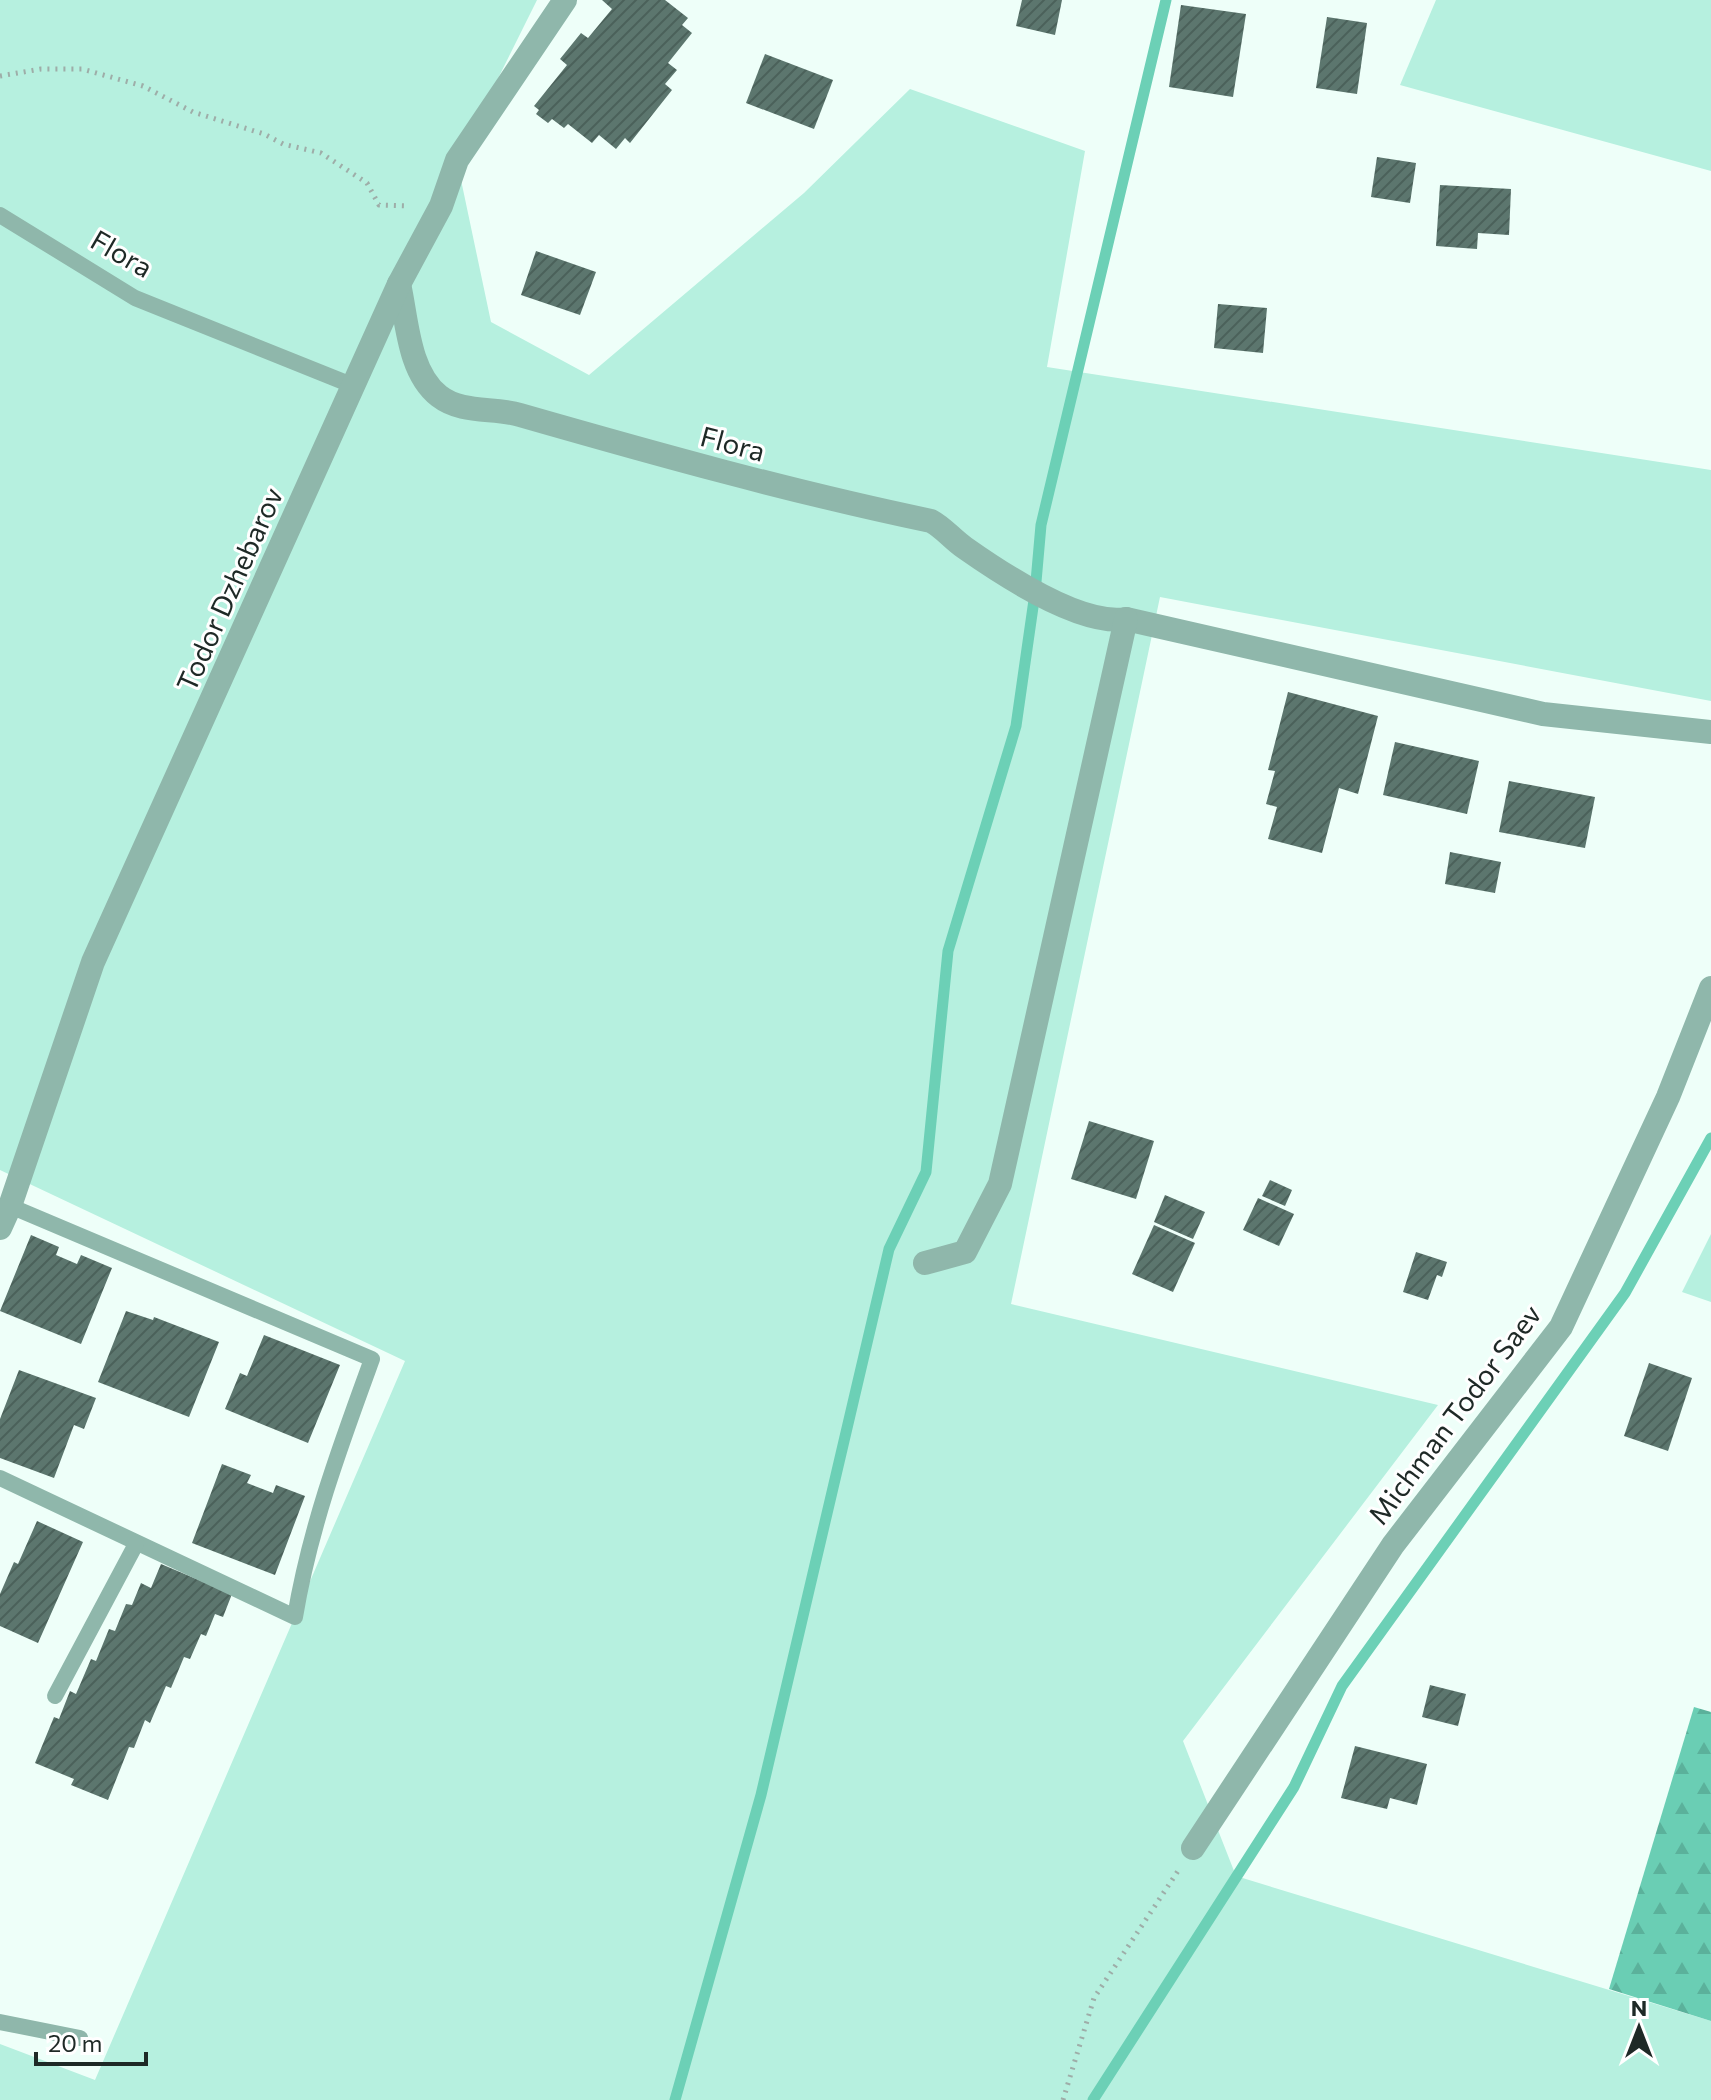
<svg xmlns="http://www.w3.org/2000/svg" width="1711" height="2100" font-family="Commissioner,sans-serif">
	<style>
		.green { fill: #b6f0df }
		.forest { fill: url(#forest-firs) }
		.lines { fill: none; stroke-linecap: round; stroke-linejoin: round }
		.stream { stroke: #6cd0b6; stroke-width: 11 }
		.building { fill: url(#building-hatch) }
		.path { stroke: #9eada8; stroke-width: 5; stroke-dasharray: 2 6; stroke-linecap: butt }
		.service { stroke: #8fb7ab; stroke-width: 16 }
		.minor { stroke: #8fb7ab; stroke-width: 24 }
		.labels { text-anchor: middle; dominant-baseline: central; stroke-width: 6; stroke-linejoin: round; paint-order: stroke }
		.street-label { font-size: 28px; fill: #1e2926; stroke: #fff }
	</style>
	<defs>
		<pattern id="forest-firs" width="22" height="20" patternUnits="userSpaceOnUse" patternTransform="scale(2)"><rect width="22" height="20" fill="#6aceb4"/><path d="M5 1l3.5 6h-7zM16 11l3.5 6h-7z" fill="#5bb19b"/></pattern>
		<pattern id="building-hatch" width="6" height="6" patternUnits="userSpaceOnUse" patternTransform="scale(2)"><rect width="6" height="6" fill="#5c766e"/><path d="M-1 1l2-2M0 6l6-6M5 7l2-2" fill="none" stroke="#4b615a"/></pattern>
	</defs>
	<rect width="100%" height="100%" fill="#eefff9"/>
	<!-- green -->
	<g class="green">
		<polygon points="0,0 537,0 457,161 491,322 589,375 804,193 910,89 1085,151 1047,367 1711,470 1711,701 1160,597 1011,1304 1438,1405 1183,1741 1236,1876 1711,2021 1711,2100 0,2100 0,2044 95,2080 405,1361 0,1170"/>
		<polygon points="1436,0 1711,0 1711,171 1400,85"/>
		<polygon points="1711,1234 1711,1302 1682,1292"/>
	</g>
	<!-- forest -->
	<polygon class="forest" points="1694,1707 1711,1712 1711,2021 1609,1989"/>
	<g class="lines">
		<!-- stream -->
		<g class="stream">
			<polyline points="675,2100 761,1795 889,1249 926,1172 948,951 1016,726 1035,593 1041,525 1166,0"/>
			<polyline points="1093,2100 1294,1787 1342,1686 1625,1293 1711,1138"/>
		</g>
	</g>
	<!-- building -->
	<g class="building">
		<polygon points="602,0 665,0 688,18 682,25 692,33 668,63 677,70 665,84 672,90 630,143 625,138 616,149 599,135 592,143 568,124 564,128 552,119 548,123 536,114 539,110 534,106 567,65 560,59 581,33 588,38 612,9"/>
		<polygon points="1022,0 1062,0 1055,35 1016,26"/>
		<polygon points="1181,5 1246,14 1233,97 1169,87"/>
		<polygon points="1327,17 1367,23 1357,94 1316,88"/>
		<polygon points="765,54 833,80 814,129 746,103"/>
		<polygon points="1377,157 1416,163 1410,203 1371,197"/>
		<polygon points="1440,185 1511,189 1509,235 1478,233 1477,249 1436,246"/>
		<polygon points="536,251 596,272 580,315 521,295"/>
		<polygon points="1218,304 1267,308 1263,353 1214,348"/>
		<polygon points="1288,692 1378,716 1358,794 1339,788 1322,853 1268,839 1277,807 1266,804 1275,771 1268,770"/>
		<polygon points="1395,742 1479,761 1467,814 1383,795"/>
		<polygon points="1509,781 1595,797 1585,848 1499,832"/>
		<polygon points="1450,852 1501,862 1495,893 1445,884"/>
		<polygon points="1089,1121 1154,1141 1136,1199 1071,1179"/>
		<polygon points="1270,1180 1292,1190 1285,1206 1262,1196"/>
		<polygon points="1165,1195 1205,1212 1193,1239 1154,1222"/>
		<polygon points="1258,1198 1294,1214 1279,1246 1243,1230"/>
		<polygon points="1154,1225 1195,1243 1173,1292 1132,1274"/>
		<polygon points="31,1235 59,1247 56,1255 77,1264 81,1255 112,1268 81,1344 0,1311"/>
		<polygon points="1416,1252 1447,1262 1442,1277 1437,1275 1428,1300 1403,1292"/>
		<polygon points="126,1311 153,1320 154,1317 219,1342 189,1417 98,1382"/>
		<polygon points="264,1335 340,1365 308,1443 225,1409 240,1373 247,1376"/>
		<polygon points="1649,1363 1692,1378 1668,1451 1624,1436"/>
		<polygon points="19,1370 96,1398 84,1429 74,1425 54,1478 0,1458 0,1419"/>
		<polygon points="222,1464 251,1475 247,1483 273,1493 276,1485 305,1496 275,1575 192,1543"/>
		<polygon points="37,1521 83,1542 38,1643 0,1626 0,1594 14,1562 18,1564"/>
		<polygon points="161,1564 232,1594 223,1617 215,1614 206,1636 201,1634 190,1659 184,1657 171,1688 166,1686 150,1723 145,1720 134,1748 129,1747 108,1800 71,1785 74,1779 35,1763 54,1717 59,1719 70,1691 76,1694 91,1659 96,1661 109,1629 115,1631 126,1604 132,1605 141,1583 151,1588"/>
		<polygon points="1430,1685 1466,1694 1458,1726 1422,1717"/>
		<polygon points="1355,1746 1427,1764 1417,1805 1390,1798 1387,1809 1341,1798"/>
	</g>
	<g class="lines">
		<!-- path -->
		<g class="path">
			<polyline points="0,76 41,69 82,69 143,86 193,112 264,134 283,144 321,153 367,183 379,205 409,206"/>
			<polyline points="1063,2100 1094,1998 1178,1871"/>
		</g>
		<!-- service -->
		<g class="service">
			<polyline points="0,215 135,298 354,386"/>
			<path d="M0,1478L295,1617C310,1527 341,1444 372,1359L10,1206"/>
			<polyline points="55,1696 136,1544"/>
			<polyline points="0,2022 80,2038"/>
		</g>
		<!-- minor -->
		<g class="minor">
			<path d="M399,284C407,319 408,372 439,396C462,414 493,407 520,415C656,454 792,492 931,521C944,528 952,539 965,548C1002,574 1080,626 1126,619L1543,714L1711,732"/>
			<polyline points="0,1228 10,1206 93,962 399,284 441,206 457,160 565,0"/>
			<polyline points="925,1263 965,1252 1000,1184 1126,619"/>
			<polyline points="1193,1848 1393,1545 1561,1327 1668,1097 1711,988"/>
		</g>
	</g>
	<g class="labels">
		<!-- street labels -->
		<g class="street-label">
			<text transform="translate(122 253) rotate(30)">Flora</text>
			<text transform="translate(733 443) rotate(15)">Flora</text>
			<text transform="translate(229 589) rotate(-66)">Todor Dzhebarov</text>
			<text transform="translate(1454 1414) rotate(-53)">Michman Todor Saev</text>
		</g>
	</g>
	<!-- north arrow -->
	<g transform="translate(1639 2028)" stroke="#ffffff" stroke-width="6" paint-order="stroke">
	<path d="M0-6L14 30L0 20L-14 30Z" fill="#1e2926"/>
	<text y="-12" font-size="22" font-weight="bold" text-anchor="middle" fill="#1e2926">N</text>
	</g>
	<!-- scale -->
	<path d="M36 2052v12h110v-12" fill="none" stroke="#1e2926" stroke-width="4"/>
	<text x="48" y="2052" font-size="24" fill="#1e2926" stroke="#ffffff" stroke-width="6" paint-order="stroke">20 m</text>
</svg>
